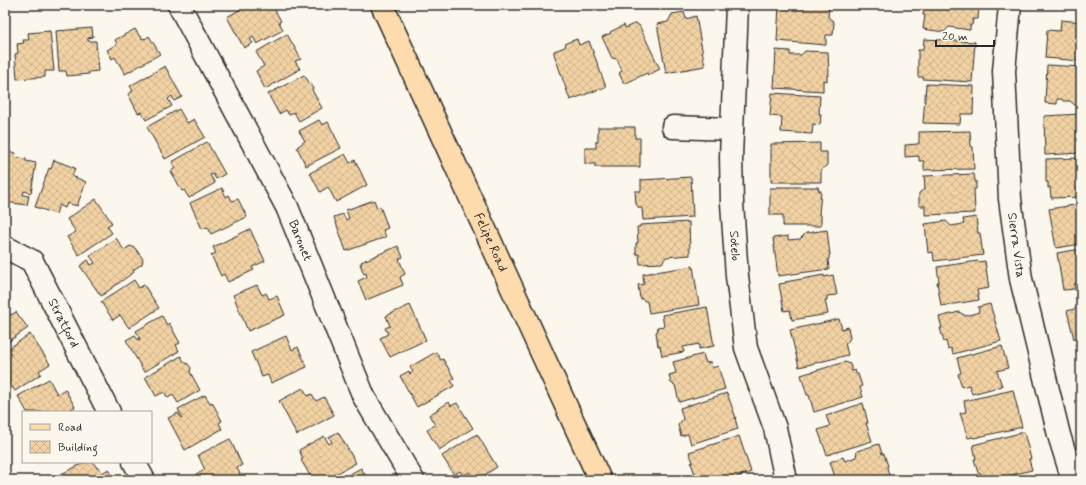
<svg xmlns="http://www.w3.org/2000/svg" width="1086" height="485" font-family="Mynerve,sans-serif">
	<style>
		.building { fill: url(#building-cross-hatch); stroke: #2b2b2b }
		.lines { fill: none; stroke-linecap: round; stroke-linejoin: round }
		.minor-casing { stroke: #2b2b2b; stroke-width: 25 }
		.major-casing { stroke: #2b2b2b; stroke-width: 25 }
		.minor { stroke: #fbf7ec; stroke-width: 22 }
		.major { stroke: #fedbac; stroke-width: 22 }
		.labels { text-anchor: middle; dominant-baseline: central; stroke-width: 3; stroke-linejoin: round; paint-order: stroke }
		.street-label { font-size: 13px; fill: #2b2b2b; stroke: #fbf7ec }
	</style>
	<defs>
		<pattern id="building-cross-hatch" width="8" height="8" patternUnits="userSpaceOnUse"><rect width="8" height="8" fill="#f2d2a4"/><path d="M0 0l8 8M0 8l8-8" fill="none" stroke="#d0b48d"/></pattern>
	</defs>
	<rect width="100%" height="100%" fill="#fbf7ec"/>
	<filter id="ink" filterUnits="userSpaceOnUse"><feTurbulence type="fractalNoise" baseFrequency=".025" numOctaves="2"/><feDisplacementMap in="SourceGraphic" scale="8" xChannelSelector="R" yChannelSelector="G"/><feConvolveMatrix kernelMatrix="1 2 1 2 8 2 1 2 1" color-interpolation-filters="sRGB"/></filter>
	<g filter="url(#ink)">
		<!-- building -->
		<g class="building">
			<polygon points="248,5 272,5 281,21 279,22 283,30 257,44 253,37 250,39 253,43 244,48 227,17"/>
			<polygon points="779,5 829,7 828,17 834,22 833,35 826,35 826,45 777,41"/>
			<polygon points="926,5 979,5 978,19 973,19 972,25 970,25 970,30 949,27 944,32 923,29 925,15 923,15 924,6"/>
			<polygon points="1056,5 1081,5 1081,9"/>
			<polygon points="684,12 686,19 696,16 705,66 666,73 657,24 668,22 672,14"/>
			<polygon points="1061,20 1081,22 1081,61 1045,58 1047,30 1060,31"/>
			<polygon points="636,23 638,25 639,25 660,69 648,75 647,73 624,84 619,73 622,71 617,59 612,58 602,37 611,33 610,32 624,25 625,28"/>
			<polygon points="92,28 93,37 88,38 88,41 96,41 98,71 89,72 89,74 67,76 66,71 59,71 56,31"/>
			<polygon points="135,29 140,37 141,36 142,39 144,38 145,39 149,36 160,54 125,74 115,57 112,59 107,50 117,44 115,40"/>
			<polygon points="50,31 54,71 45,71 45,77 17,79 15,54 18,53 17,44 24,43 23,40 29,40 28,33"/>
			<polygon points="287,34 301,59 295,61 300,69 265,89 256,71 264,66 256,52"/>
			<polygon points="577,39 579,45 589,41 606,87 570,100 554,54 554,51 565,47 566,43"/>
			<polygon points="924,39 975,42 972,82 923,79 923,77 918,77 918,50 923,50"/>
			<polygon points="776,50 790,51 790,55 801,55 805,51 828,52 829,76 827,75 827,81 823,80 823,91 774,88"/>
			<polygon points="1047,65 1081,67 1081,106 1075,105 1070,101 1063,101 1062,99 1057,99 1057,104 1045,103"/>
			<polygon points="165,66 182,97 174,101 172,96 168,99 172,106 146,120 141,112 138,113 128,94 133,91 130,86"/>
			<polygon points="304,75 313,88 312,90 322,108 299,121 294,112 289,115 286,110 279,114 268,94"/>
			<polygon points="926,84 974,86 973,114 961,114 960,124 923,123"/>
			<polygon points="772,93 820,96 819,114 821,114 820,125 813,124 812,134 781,132 782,117 770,116"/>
			<polygon points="179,109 187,123 194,119 205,137 165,159 147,127"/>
			<polygon points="1081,114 1081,153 1045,155 1044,116"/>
			<polygon points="319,120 322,125 328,122 341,148 306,166 297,147 305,141 299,131"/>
			<polygon points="598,127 635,127 635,138 640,138 640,167 595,167 595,164 585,164 585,148 596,148 596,141 598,141"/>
			<polygon points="970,131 971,146 973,147 974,169 924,170 924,161 919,161 919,156 905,157 905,145 918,144 918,143 919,143 919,132"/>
			<polygon points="207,142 225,174 216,179 213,174 210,175 215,183 189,198 184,190 182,191 171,171 175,168 172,162"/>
			<polygon points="820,143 820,152 827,152 827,165 821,170 821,182 771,182 771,144"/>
			<polygon points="7,152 16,153 15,157 26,159 26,161 36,163 31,193 24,191 23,195 29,196 27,205 5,202 5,156"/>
			<polygon points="345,154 350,163 355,160 367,185 336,202 328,187 320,192 310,173"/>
			<polygon points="1081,158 1081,197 1051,198 1050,187 1048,188 1048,182 1046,182 1046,159"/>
			<polygon points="54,160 75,168 72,176 86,182 77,206 67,203 65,208 59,205 56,214 35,207 49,168 51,169"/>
			<polygon points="974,174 975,181 976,181 976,189 974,189 975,213 925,215 925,206 919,206 919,193 923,190 925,189 924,176"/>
			<polygon points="691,177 693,217 643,220 642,208 639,208 636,204 635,191 641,191 641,180"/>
			<polygon points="777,187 818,187 819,191 821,191 819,215 821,215 821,226 783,226 783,215 770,215 770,188 777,188"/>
			<polygon points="222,188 226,197 229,195 232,201 238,199 247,217 211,234 208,227 202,229 190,203"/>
			<polygon points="96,199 112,223 107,226 112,233 79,255 67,237 76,232 67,219"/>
			<polygon points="374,200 377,208 380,206 388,228 383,230 386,237 346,251 334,217 343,214 346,220 349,218 346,210"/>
			<polygon points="1081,204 1081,244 1056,248 1049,209"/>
			<polygon points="976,217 978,233 980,233 983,255 934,261 933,252 928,253 925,224 946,221 951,226 964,224 963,219"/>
			<polygon points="689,222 690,255 666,257 662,263 640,264 639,254 636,254 636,243 638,243 637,227 640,227 640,225"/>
			<polygon points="250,229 265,261 252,267 254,270 228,282 224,274 221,276 211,255 216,253 213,247"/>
			<polygon points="827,230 830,255 829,255 829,259 828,259 829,269 778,276 773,238 788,236 788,240 800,239 806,233"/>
			<polygon points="116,238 124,250 130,246 135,248 143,259 142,264 133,270 134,272 101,296 80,266 88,260 91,265 95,263 90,256"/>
			<polygon points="398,246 403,257 399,259 405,274 400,277 403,285 366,300 358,281 367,277 366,273 364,274 360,264 362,264 361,262"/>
			<polygon points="1081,249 1081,284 1074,284 1075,289 1063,290 1057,253"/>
			<polygon points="978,261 978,262 985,261 989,288 977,290 979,300 941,306 937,282 939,282 937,267"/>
			<polygon points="693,266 699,305 649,313 647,301 645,301 640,298 638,285 644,284 643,274"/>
			<polygon points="824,275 824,277 833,275 837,295 827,296 827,300 825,300 828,314 792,320 790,310 784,311 779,284 786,283 785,282"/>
			<polygon points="134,280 139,288 144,285 159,308 129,328 120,315 113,320 101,302"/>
			<polygon points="257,285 262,295 266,293 269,299 277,296 285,315 248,331 233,295"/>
			<polygon points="1081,297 1081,337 1074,339 1067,311 1078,308 1076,298"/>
			<polygon points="990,304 1001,341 953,354 951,348 948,349 946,341 944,342 940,328 942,328 939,317 959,312 966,316 979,312 978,307"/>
			<polygon points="410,305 426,340 390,357 380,338 388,334 385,328 390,326 386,316"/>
			<polygon points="707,307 714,346 699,349 699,344 683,347 684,352 662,356 660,346 658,346 656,332 658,331 657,327 664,326 662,315"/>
			<polygon points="7,310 11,315 16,312 28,328 5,344 5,312"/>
			<polygon points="162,316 167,325 169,323 180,343 176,345 179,351 144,372 126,340 135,335 138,340 140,339 136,331"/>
			<polygon points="839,319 842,329 848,327 850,338 847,343 845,343 848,355 799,367 790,330"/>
			<polygon points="30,334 50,364 39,371 41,374 15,391 10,383 8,384 5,380 5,351"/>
			<polygon points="286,336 292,350 298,347 307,367 271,383 268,375 262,377 251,352"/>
			<polygon points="1081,342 1081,368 1075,344"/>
			<polygon points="1002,346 1008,368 997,371 1002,386 972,394 969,385 962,387 958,374 961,373 957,358"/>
			<polygon points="436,352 441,360 443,359 454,378 451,380 454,386 417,407 400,376 409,371 410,374 413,372 410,367"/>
			<polygon points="703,354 706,363 711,362 712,368 718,366 725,389 679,402 675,385 671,383 669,375 676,373 673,362"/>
			<polygon points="181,356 184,362 188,364 191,368 190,372 200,390 178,403 173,395 168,398 164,392 156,396 145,377"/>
			<polygon points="845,362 850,364 852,371 855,370 856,374 858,374 862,386 860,387 863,397 814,412 809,395 807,395 801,375"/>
			<polygon points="49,379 57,394 65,389 75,407 66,412 27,412 18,396"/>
			<polygon points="303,388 308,396 312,394 316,401 324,397 334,415 297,435 279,401"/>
			<polygon points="1013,390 1022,427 974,438 973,437 968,438 960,413 966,412 964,401"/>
			<polygon points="727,393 736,418 735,418 738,429 691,444 688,434 681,436 678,425 683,419 680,408"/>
			<polygon points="205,395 210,403 212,402 222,421 219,423 222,429 185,450 168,418 178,413 181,418 182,417 178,409"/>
			<polygon points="449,402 451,406 457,403 473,428 439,450 427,430 435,425 429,415"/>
			<polygon points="863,403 868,423 866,423 872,441 827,455 818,430 830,426 826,416"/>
			<polygon points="338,432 356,463 325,480 318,480 316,477 312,479 301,460 303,459 299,450 324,436 329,444 332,442 329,437"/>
			<polygon points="1024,432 1031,459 1029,459 1032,470 991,480 982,480 980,472 978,473 974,459 976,459 973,445"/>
			<polygon points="477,434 497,467 477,480 474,480 469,472 463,476 460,471 454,475 442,456"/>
			<polygon points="739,436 751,472 729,480 697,480 691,463 693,462 689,452"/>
			<polygon points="230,439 242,465 237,468 241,476 233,480 199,480 196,474 205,470 198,455"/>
			<polygon points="879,444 882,454 884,454 888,466 887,467 890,480 836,480 830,462 843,457 845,461 856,457 857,451"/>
			<polygon points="86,462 93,462 97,468 99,467 102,473 109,469 114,480 64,480 61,474"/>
			<polygon points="361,468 368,480 339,480"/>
		</g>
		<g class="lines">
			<!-- minor casing -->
			<g class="minor-casing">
				<g id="minor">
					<path id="s1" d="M179,5L287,207L364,397L413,480"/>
					<path id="s2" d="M737,5L731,157L732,203L737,276L746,348L775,428L786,480"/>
					<path id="s3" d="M1010,5L1004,71L1010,199L1021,279L1059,435L1073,480"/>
					<polyline points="673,127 732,129"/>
					<path id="s4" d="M5,247L32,261L109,412"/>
					<polyline points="134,462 144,480"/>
				</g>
			</g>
			<!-- major casing -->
			<g class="major-casing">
				<g id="major">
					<path id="s5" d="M382,5L600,480"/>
				</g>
			</g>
			<!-- minor -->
			<use href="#minor" class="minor"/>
			<!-- major -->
			<use href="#major" class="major"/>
		</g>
	</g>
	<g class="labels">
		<!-- street labels -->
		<g class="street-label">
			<text stroke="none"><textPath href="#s1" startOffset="265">Baronet</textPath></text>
			<text stroke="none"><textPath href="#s5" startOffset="261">Felipe Road</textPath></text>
			<text stroke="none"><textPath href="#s3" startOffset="241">Sierra Vista</textPath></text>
			<text stroke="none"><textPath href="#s2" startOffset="241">Sotelo</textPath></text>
			<text stroke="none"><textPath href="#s4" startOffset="100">Stratford</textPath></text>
		</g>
	</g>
	<!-- margin -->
	<rect width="1086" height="485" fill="none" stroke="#fbf7ec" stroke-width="20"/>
	<rect x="10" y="10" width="1066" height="465" fill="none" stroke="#2b2b2b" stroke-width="1.5" filter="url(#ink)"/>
	<!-- legend -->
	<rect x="22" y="411" width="130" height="52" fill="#fbf7ec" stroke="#a8a59f"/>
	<rect x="30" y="424" width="20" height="6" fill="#fedbac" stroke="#a8a59f"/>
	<text x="58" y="431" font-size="12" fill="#2b2b2b">Road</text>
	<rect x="30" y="441" width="20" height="12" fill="url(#building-cross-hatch)" stroke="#a8a59f"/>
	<text x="58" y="451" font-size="12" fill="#2b2b2b">Building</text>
	<!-- scale -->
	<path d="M936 40v6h58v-6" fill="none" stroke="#2b2b2b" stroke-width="2"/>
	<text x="942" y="40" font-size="12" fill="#2b2b2b" stroke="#fbf7ec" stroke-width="3" paint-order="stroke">20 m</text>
</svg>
